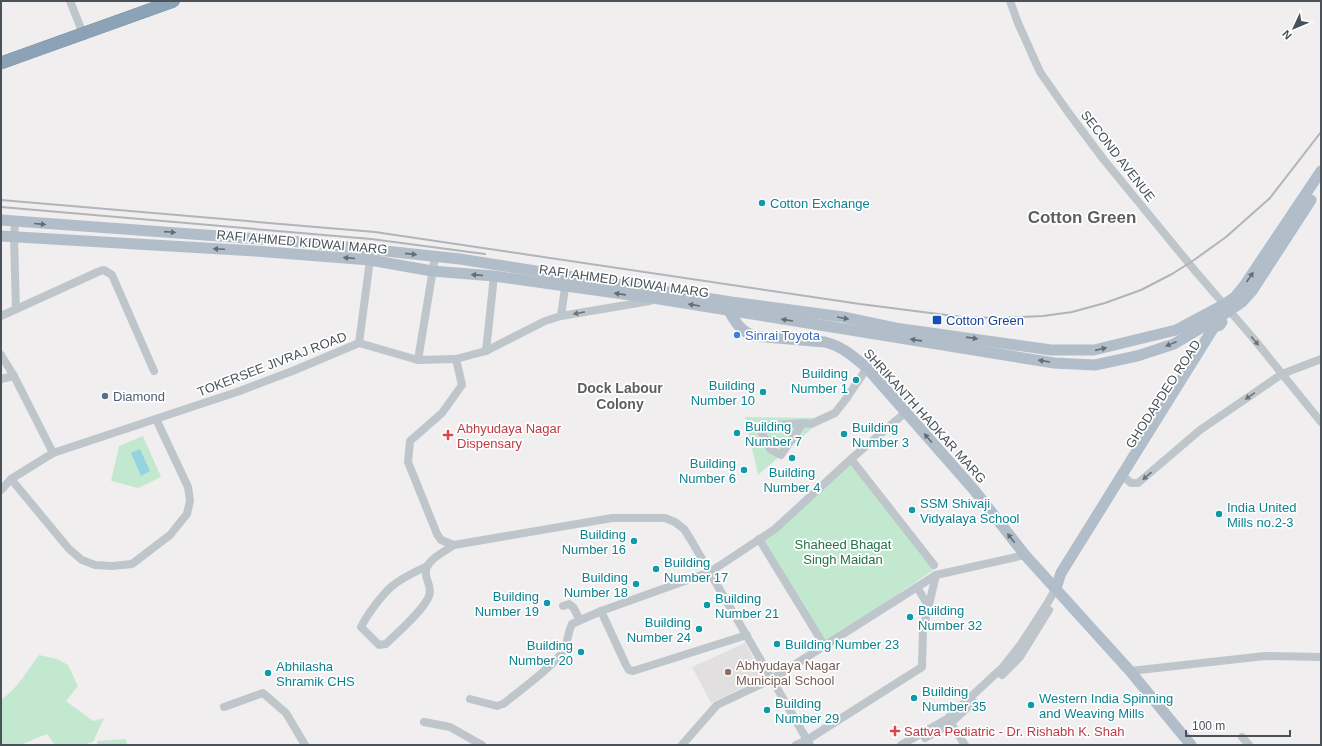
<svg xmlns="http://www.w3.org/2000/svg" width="1322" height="746" font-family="Helvetica,sans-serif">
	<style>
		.education { fill: #e1dfdf }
		.green { fill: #c2e9cf }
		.water { fill: #94d3e0 }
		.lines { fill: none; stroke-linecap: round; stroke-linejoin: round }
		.minor { stroke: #bec6cb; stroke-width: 8 }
		.major { stroke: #b1bec9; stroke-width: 11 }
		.rail { stroke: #b1b4b8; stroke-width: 2 }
		.highway-bridge-casing { stroke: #778ea2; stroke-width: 13; stroke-linecap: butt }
		.highway-bridge { stroke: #8ca2b7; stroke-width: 12 }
		.oneway { fill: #636d75 }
		.oneway2 { fill: #6c757b }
		.culture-dot { fill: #0f9aa8; stroke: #fff; stroke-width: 1.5 }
		.transit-dot { fill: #1a4fb4; stroke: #fff; stroke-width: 1.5 }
		.shop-dot { fill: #3f7fe0; stroke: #fff; stroke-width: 1.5 }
		.service-dot { fill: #5c6f8a; stroke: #fff; stroke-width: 1.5 }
		.health-dot { fill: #e0444e; stroke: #fff; stroke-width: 1.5 }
		.education-dot { fill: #8d6e63; stroke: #fff; stroke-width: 1.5 }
		.labels { text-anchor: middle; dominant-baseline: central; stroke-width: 3.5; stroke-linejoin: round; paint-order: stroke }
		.street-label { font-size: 13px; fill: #495259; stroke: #fff }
		.culture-label { font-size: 13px; fill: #0d838f; stroke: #fff; text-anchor: start }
		.transit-label { font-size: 13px; fill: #164399; stroke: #fff; text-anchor: start }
		.shop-label { font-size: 13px; fill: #366cbe; stroke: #fff; text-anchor: start }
		.service-label { font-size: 13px; fill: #4e5e75; stroke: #fff; text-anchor: start }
		.health-label { font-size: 13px; fill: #be3a42; stroke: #fff; text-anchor: start }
		.park-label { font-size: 13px; fill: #237147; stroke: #fff }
		.education-label { font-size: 13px; fill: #785e54; stroke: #fff; text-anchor: start }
		.neighbourhood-label { font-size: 14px; font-weight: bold; fill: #5c5f62; stroke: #fff }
		.district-label { font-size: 17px; font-weight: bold; fill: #5c5f62; stroke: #fff }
	</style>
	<rect width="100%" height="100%" fill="#f0eeee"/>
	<!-- education -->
	<polygon class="education" points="745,643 764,677 711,703 692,667"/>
	<!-- green -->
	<g class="green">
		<polygon points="745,417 824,418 758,475"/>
		<polygon points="143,436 161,477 138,488 111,481 119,446"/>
		<polygon points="851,460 935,569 825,643 761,540"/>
		<path d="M39,655L57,659L68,665L78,686L66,701L93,721L104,718L93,742L83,745H55L47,734L20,745H1V700C17,689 27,671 39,655Z"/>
		<polygon points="126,739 127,745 98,745 97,741"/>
	</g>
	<!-- water -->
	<polygon class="water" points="140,449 150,471 141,476 131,453"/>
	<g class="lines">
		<!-- minor -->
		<g class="minor">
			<polyline points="70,1 84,36"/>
			<polyline points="1010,1 1018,23 1040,72 1068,112 1104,160 1196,272 1253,338 1321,422"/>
			<polyline points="15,221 14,237 16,309"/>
			<polyline points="1,316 100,271 104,270 112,275 154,371"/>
			<polyline points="561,316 566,281"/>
			<polyline points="359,343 370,260"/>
			<polyline points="486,351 494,276"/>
			<polyline points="1,355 14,376 53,453"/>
			<polyline points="456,359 462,385 442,413 410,441 408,462 437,534 441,540 454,545 612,518 665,518 675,522 684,529 691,540 810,745"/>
			<polyline points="418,360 435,257"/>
			<polyline points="1,379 14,376"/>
			<polyline points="803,423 764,426 762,433 770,449 781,455 803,423 811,424 835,413 846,399 867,368"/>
			<polyline points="851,459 934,565"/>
			<polyline points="1122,475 1131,483 1138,483 1200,430 1282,374 1321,359"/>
			<polyline points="11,479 69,549 82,560 95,565 112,566 132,564 170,535 187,514 190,501 188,487 156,419"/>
			<polyline points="1,490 11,479 53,453 237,392 295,370 359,343 418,360 456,359 486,351 545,321 561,316 650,301"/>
			<polyline points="759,539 824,645"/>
			<path d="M427,566C415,572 401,578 391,587C381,596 367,615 361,627L379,645L386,644C398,632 423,611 429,596C432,587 427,583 426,575C423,561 444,552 454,545"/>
			<polyline points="917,587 929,607"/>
			<polyline points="563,606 569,604 573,607 580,620"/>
			<polyline points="601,611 626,665 629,670 633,671 747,635"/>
			<polyline points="1130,671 1265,656 1321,657"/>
			<polyline points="1002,675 1020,657 1049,610"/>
			<path d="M470,699L497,706L503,704C517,693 559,662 565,648C568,640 568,632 572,624L601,611L710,572L775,529L851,459L906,412"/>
			<polyline points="224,707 263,693 286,713 305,745"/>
			<polyline points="948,719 965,745"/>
			<polyline points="424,722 450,727 482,745"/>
			<polyline points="1242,737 1249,745"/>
			<polyline points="925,738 950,724 973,702"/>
			<polyline points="682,745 717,705 772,679 936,575 1025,555"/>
			<polyline points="796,745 807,740 922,667 923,630 936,575"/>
			<polyline points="901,745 947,719 1003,667 1021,644 1047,604 1056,588"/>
		</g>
		<!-- major -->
		<g class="major">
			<polyline points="1,220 301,242 460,259 731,302 843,317 895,328 1051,350 1094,350 1176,330 1223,305 1235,297 1244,286 1321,171"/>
			<polyline points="1,236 255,251 370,260 432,271 494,276 659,299 1054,363 1095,365 1137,356 1174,344 1229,311 1242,302 1252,291 1311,200"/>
			<path d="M726,306C734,319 739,331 754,336L825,342C842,346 854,357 867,368L975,491L1025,555L1130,671L1191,745"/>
			<polyline points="1056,588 1061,573 1214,327 1220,325 1222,322"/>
		</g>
		<!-- rail -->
		<g class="rail">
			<polyline points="1,200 375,232 860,304 962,317 997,318 1043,316 1072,312 1105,303 1141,290 1172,274 1194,260 1226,237 1270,198 1321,132"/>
			<polyline points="1,207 371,239 485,254"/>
		</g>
		<!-- highway-bridge casing -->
		<g class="highway-bridge-casing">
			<polyline id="highway-bridge" points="1,63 174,1"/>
		</g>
		<!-- highway-bridge -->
		<use href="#highway-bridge" class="highway-bridge"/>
	</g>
	<!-- one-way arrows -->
	<defs><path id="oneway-solid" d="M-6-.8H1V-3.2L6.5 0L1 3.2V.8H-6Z"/></defs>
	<g class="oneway">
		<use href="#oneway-solid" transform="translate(40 224) rotate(5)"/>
		<use href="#oneway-solid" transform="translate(170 232) rotate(4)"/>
		<use href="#oneway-solid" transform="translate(219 249) rotate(-177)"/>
		<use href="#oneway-solid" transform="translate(411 254) rotate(6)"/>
		<use href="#oneway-solid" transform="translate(349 258) rotate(-175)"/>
		<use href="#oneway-solid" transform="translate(477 275) rotate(-175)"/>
		<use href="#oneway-solid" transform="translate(1250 277) rotate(-56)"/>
		<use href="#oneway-solid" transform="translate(620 294) rotate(-172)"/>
		<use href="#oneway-solid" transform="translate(694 305) rotate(-171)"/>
		<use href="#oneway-solid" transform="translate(843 318) rotate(10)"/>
		<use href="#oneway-solid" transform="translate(787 320) rotate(-171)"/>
		<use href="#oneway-solid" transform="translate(972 338) rotate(8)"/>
		<use href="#oneway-solid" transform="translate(916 340) rotate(-172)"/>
		<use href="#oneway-solid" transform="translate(1171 344) rotate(158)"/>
		<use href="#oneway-solid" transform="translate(1101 349) rotate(-13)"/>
		<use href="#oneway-solid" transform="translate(1044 361) rotate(-171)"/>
		<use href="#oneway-solid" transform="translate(928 438) rotate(-131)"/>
		<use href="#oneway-solid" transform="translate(1011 538) rotate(-128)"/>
	</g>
	<g class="oneway2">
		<use href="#oneway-solid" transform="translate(579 313) rotate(169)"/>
		<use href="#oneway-solid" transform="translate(1255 341) rotate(50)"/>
		<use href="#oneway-solid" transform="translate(1250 396) rotate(146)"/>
		<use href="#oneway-solid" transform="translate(1147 476) rotate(139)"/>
	</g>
	<!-- markers -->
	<g class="culture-dot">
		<circle cx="762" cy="203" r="4"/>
		<circle cx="856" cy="380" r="4"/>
		<circle cx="763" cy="392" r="4"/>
		<circle cx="737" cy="433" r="4"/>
		<circle cx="844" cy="434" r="4"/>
		<circle cx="792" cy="458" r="4"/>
		<circle cx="744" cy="470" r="4"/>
		<circle cx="912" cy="510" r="4"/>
		<circle cx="1219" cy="514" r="4"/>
		<circle cx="634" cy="541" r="4"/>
		<circle cx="656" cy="569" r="4"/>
		<circle cx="636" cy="584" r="4"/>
		<circle cx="547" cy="603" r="4"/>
		<circle cx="707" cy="605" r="4"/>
		<circle cx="910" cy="617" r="4"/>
		<circle cx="699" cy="629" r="4"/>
		<circle cx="777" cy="644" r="4"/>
		<circle cx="581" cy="652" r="4"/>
		<circle cx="268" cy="673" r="4"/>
		<circle cx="914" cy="698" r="4"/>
		<circle cx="1031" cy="705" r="4"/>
		<circle cx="767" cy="710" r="4"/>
	</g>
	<rect class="transit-dot" x="932" y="315" width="10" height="10" rx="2"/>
	<circle class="shop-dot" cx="737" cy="335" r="4"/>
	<circle class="service-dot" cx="105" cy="396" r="4"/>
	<g class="health-dot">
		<path d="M446 429h4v4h4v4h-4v4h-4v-4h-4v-4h4z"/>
		<path d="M893 725h4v4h4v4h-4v4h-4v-4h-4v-4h4z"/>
	</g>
	<circle class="education-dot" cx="728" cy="672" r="4"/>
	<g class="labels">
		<!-- street labels -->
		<g class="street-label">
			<text transform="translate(1118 156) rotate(52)">SECOND AVENUE</text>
			<text transform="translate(302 242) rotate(5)">RAFI AHMED KIDWAI MARG</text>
			<text transform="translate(624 281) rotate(8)">RAFI AHMED KIDWAI MARG</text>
			<text transform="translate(272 364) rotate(-21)">TOKERSEE JIVRAJ ROAD</text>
			<text transform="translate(1163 394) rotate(-57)">GHODAPDEO ROAD</text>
			<text transform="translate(925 416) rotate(48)">SHRIKANTH HADKAR MARG</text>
		</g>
		<!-- culture labels -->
		<g class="culture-label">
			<text x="770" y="203">Cotton Exchange</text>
			<text x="848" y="373" text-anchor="end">Building<tspan x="848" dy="15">Number 1</tspan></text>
			<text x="755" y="385" text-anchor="end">Building<tspan x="755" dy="15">Number 10</tspan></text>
			<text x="745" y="426">Building<tspan x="745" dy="15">Number 7</tspan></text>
			<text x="852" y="427">Building<tspan x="852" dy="15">Number 3</tspan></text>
			<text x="736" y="463" text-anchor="end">Building<tspan x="736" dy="15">Number 6</tspan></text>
			<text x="792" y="472" text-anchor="middle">Building<tspan x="792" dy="15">Number 4</tspan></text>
			<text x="920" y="503">SSM Shivaji<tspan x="920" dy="15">Vidyalaya School</tspan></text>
			<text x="1227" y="507">India United<tspan x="1227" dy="15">Mills no.2-3</tspan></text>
			<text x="626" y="534" text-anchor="end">Building<tspan x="626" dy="15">Number 16</tspan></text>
			<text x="664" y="562">Building<tspan x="664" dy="15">Number 17</tspan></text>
			<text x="628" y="577" text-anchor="end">Building<tspan x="628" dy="15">Number 18</tspan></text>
			<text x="539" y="596" text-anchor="end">Building<tspan x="539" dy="15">Number 19</tspan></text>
			<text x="715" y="598">Building<tspan x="715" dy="15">Number 21</tspan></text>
			<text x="918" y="610">Building<tspan x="918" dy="15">Number 32</tspan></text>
			<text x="691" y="622" text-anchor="end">Building<tspan x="691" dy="15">Number 24</tspan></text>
			<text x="785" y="644">Building Number 23</text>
			<text x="573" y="645" text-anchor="end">Building<tspan x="573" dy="15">Number 20</tspan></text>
			<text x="276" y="666">Abhilasha<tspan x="276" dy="15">Shramik CHS</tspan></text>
			<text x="922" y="691">Building<tspan x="922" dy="15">Number 35</tspan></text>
			<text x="1039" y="698">Western India Spinning<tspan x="1039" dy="15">and Weaving Mills</tspan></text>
			<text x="775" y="703">Building<tspan x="775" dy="15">Number 29</tspan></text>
		</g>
		<!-- transit labels -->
		<g class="transit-label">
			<text x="946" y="320">Cotton Green</text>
		</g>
		<!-- shop labels -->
		<g class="shop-label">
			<text x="745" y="335">Sinrai Toyota</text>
		</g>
		<!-- service labels -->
		<g class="service-label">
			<text x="113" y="396">Diamond</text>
		</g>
		<!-- health labels -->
		<g class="health-label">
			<text x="457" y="428">Abhyudaya Nagar<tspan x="457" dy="15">Dispensary</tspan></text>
			<text x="904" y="731">Sattva Pediatric - Dr. Rishabh K. Shah</text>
		</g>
		<!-- park labels -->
		<g class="park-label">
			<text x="843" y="544">Shaheed Bhagat<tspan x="843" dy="15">Singh Maidan</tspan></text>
		</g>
		<!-- education labels -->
		<g class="education-label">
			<text x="736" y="665">Abhyudaya Nagar<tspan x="736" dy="15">Municipal School</tspan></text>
		</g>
		<!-- neighbourhood labels -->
		<g class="neighbourhood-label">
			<text x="620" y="388">Dock Labour<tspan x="620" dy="16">Colony</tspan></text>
		</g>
		<!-- district labels -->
		<g class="district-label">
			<text x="1082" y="217">Cotton Green</text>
		</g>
	</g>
	<!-- border -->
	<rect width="1322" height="746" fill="none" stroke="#495259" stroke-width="4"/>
	<!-- north arrow -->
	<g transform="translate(1294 28) rotate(226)" stroke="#ffffff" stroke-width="3" paint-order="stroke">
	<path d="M0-3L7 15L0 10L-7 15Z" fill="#495259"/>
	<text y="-6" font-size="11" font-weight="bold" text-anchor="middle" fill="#495259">N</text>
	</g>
	<!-- scale -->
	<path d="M1186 730v6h104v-6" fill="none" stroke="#495259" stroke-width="2"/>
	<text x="1192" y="730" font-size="12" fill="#495259" stroke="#ffffff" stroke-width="3" paint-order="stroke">100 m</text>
</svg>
